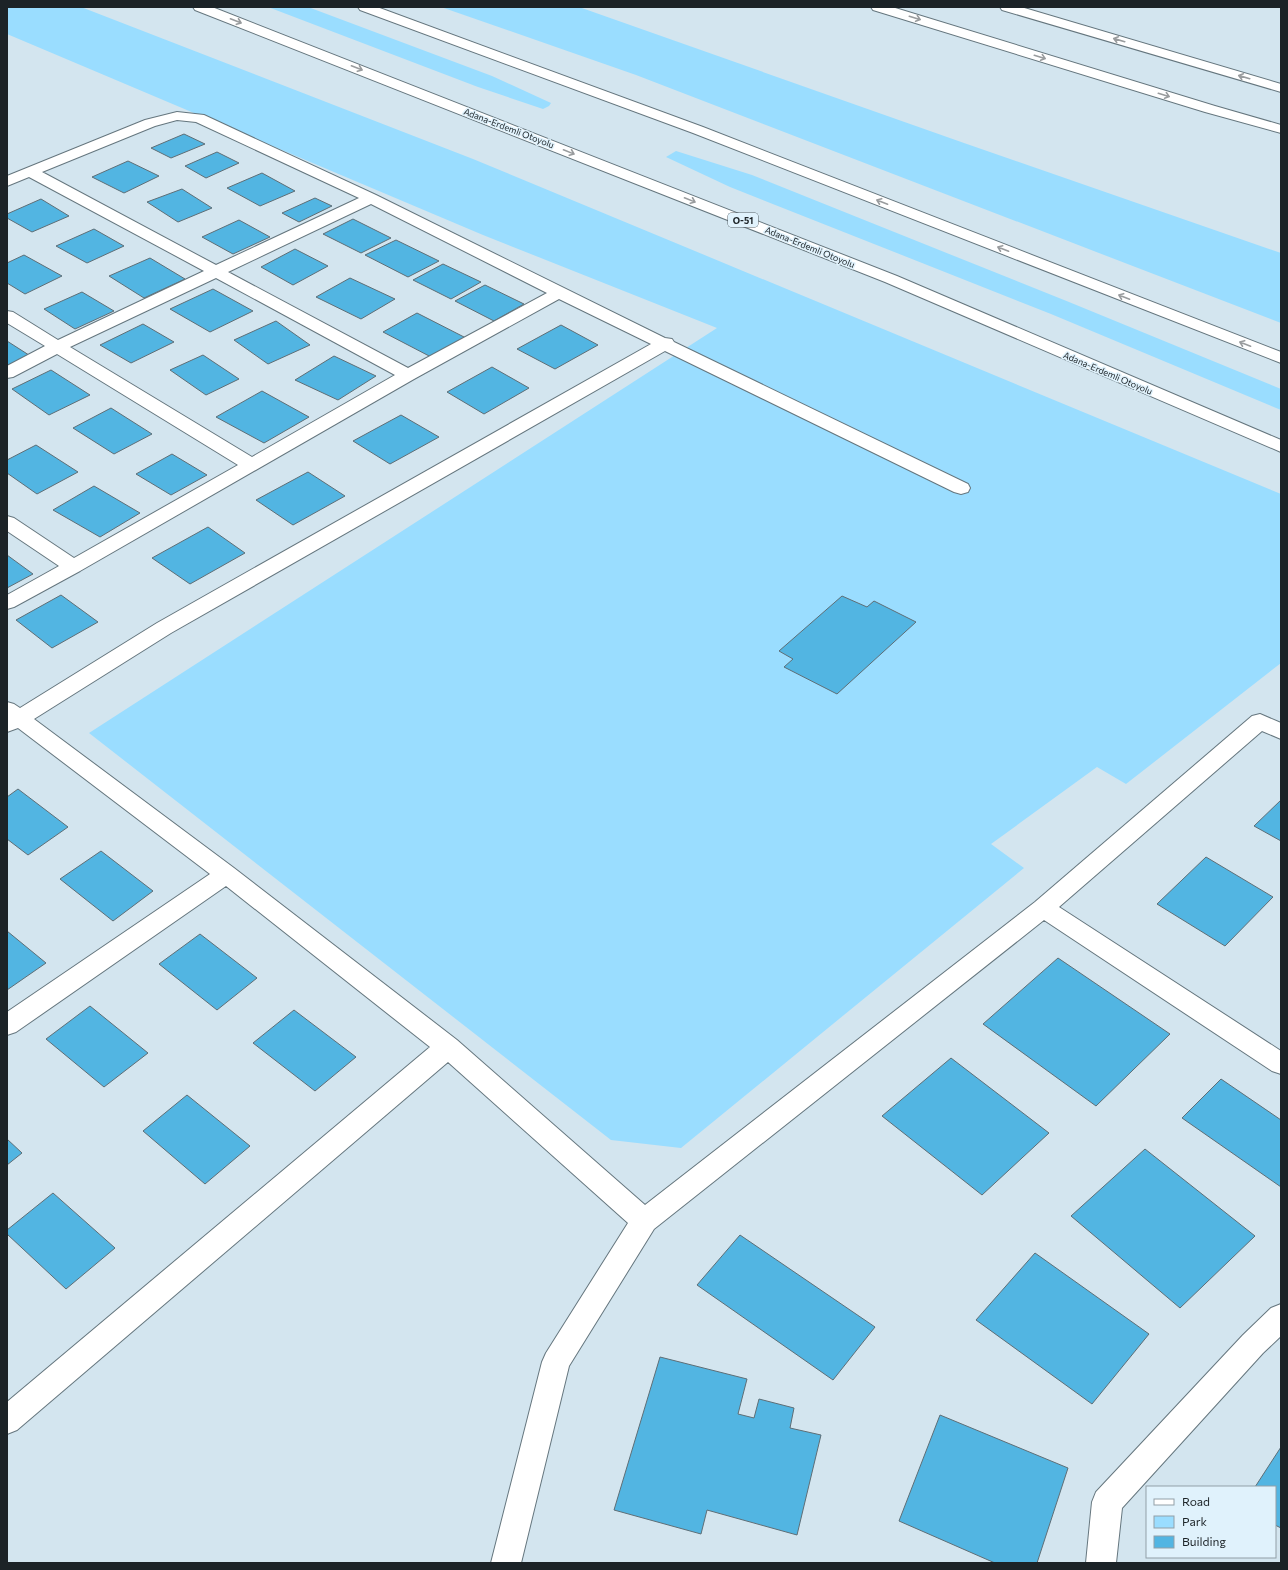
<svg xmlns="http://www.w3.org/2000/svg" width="1288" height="1570" font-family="Commissioner,sans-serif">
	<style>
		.green { fill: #9addff }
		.building { fill: #52b5e2; stroke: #5e6e76 }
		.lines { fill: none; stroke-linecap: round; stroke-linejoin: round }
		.minor-casing { stroke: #65767e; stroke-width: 2 }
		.highway-casing { stroke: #65767e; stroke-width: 2 }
		.minor { fill: #fff; fill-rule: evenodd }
		.highway { fill: #fff; fill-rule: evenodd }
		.oneway { stroke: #999c9e }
		.labels { text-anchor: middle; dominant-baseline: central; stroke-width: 3; stroke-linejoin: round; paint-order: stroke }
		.far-street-label { font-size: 9px; fill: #1c2327; stroke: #e0f2fc }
		.shield { fill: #e0f2fc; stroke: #576167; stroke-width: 1 }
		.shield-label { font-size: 9px; font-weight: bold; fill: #1c2327 }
	</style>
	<rect width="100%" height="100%" fill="#d3e5ef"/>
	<!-- green -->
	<g class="green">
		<polygon points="7,7 81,7 473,159 1281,494 1281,663 1126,784 1097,767 991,844 1024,868 681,1148 611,1140 89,733 717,328 483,235 7,34"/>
		<polygon points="268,7 308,7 492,76 551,103 549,106 543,109 478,87"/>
		<polygon points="441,7 579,7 964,143 1281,253 1281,323 636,75"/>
		<polygon points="676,151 752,175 1069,302 1281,389 1281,410 1051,314 730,187 666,157"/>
	</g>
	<!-- building -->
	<g class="building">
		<polygon points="184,134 205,144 171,158 151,148"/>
		<polygon points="217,152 239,163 206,178 185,166"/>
		<polygon points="128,161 159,176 124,193 92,177"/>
		<polygon points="262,173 295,191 260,206 227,188"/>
		<polygon points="182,189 212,208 178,222 147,202"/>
		<polygon points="315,198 332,206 299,222 282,213"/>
		<polygon points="41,199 69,216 32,232 7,218 7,214"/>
		<polygon points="353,219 391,238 361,253 323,234"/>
		<polygon points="239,220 270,237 233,254 202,237"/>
		<polygon points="94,229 124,246 87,263 56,246"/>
		<polygon points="396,240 439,261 408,277 365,255"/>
		<polygon points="295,249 328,266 293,285 261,267"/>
		<polygon points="24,255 62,276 25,294 7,283 7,263"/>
		<polygon points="150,258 185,279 144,298 109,276"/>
		<polygon points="443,264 481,282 451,299 413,280"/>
		<polygon points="350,278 395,299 361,319 316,297"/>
		<polygon points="485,285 524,304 494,321 455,301"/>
		<polygon points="213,289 253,311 210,332 170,309"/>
		<polygon points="82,292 114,311 75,329 44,309"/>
		<polygon points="417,313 466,338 433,358 383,332"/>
		<polygon points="276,321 310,345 268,364 234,340"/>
		<polygon points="143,324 174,342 131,363 100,345"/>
		<polygon points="561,325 598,345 555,369 517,349"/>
		<polygon points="7,341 32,357 7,369"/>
		<polygon points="203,355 239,379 206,395 170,370"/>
		<polygon points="334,356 376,376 338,400 295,380"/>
		<polygon points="492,367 529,388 484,414 447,392"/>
		<polygon points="51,370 90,395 49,415 12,389"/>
		<polygon points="262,391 309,417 264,443 216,417"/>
		<polygon points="111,408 152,434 114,454 73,428"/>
		<polygon points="401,415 439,437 390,464 353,441"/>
		<polygon points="36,445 78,472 37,494 7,473 7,460"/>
		<polygon points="172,454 207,475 171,495 136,474"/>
		<polygon points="308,472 345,496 293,525 256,500"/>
		<polygon points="94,486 140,513 100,537 53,510"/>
		<polygon points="208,527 245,553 190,584 152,558"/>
		<polygon points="7,555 33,574 7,588"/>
		<polygon points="61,595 98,622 52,648 16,620"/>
		<polygon points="842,596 867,607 874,601 916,622 837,694 784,667 793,659 779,651"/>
		<polygon points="18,789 68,827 28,855 7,839 7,797"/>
		<polygon points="1281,800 1281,841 1254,826"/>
		<polygon points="101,851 153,891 113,921 60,879"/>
		<polygon points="1206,857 1273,897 1225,946 1157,904"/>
		<polygon points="7,931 46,963 7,990"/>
		<polygon points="200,934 257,978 217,1010 159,964"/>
		<polygon points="1058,958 1170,1034 1096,1106 983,1024"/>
		<polygon points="90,1006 148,1053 104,1087 46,1039"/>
		<polygon points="294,1010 356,1057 315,1091 253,1043"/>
		<polygon points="951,1058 1049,1133 982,1195 882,1116"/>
		<polygon points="1221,1079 1281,1120 1281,1187 1182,1118"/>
		<polygon points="187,1095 250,1146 205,1184 143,1131"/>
		<polygon points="7,1139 22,1153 7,1165"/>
		<polygon points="1145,1149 1255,1236 1180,1308 1071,1216"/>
		<polygon points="53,1193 115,1248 66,1289 7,1234 7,1230"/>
		<polygon points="740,1235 875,1327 833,1380 697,1285"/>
		<polygon points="1035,1253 1149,1334 1092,1404 976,1320"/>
		<polygon points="660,1357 747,1379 738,1414 754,1418 759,1399 794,1408 790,1428 821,1435 797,1535 707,1510 701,1534 614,1510"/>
		<polygon points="940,1415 1068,1468 1037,1563 995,1563 899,1521"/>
		<polygon points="1281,1447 1281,1528 1275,1525 1275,1487 1255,1487"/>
	</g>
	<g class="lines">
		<!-- minor casing -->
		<g class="minor-casing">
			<g id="minor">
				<polygon points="871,7 892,7 1215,106 1281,125 1281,133 1205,112 873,10"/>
				<polygon points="1000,7 1021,7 1281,84 1281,92 1002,10"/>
				<path d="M177,112L204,115L376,195L665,338L672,339L674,342L968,484L970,488L968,492L961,494L954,492L665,351L171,633L34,719L234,868L457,1040L645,1205L1035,902L1252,716L1260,714L1281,723V739L1262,731L1059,907L1281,1051V1074L1272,1071L1044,920L654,1229L569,1366L521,1563H491L542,1362L546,1353L628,1223L448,1062L17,1430L7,1434V1402L430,1047L226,886L16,1032L7,1035V1012L210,874L18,728L7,732V702L14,704L20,708L157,623L651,344L559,299L414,379L80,571L14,607L7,609V595L59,566L7,531V516L14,518L74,558L238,465L57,354L13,377L7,378V366L45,346L7,323V311L13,312L58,340L204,271L29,177L7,186V176L145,120ZM177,120L196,122L359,198L216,265L42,172L155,126ZM371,204L547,293L408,368L228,272ZM216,278L395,375L252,457L70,347Z"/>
				<polygon points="1281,1304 1281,1336 1263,1353 1122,1508 1116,1563 1086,1563 1092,1502 1096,1492 1243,1335 1271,1308"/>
			</g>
		</g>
		<!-- highway casing -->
		<g class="highway-casing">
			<g id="highway">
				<polygon points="193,7 212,7 897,276 1281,440 1281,452 885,282 195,10"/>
				<polygon points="358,7 377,7 703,127 1281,352 1281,363 693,133 360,10"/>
			</g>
		</g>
		<!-- minor -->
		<use href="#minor" class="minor"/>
		<!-- highway -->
		<use href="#highway" class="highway"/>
	</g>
	<!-- one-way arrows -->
	<defs><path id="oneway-shaft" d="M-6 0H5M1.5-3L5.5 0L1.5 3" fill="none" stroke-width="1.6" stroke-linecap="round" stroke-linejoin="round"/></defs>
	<g class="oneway">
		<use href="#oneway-shaft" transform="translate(915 18) rotate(17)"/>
		<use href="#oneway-shaft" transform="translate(236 21) rotate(21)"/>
		<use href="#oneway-shaft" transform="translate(1119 40) rotate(-164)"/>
		<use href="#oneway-shaft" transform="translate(1040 57) rotate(17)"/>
		<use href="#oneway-shaft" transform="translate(357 68) rotate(21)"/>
		<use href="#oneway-shaft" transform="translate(1244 77) rotate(-164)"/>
		<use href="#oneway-shaft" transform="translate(1164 95) rotate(17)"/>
		<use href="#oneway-shaft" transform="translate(569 152) rotate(22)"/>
		<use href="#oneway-shaft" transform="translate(690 200) rotate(22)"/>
		<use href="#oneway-shaft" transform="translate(882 202) rotate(-159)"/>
		<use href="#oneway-shaft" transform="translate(1003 249) rotate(-159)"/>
		<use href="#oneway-shaft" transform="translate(1124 297) rotate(-159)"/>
		<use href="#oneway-shaft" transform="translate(1245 344) rotate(-159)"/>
	</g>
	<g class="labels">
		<!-- far-street labels -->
		<g class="far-street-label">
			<text transform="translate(509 128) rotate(21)">Adana-Erdemli Otoyolu</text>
			<text transform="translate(810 247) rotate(22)">Adana-Erdemli Otoyolu</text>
			<text transform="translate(1108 373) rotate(23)">Adana-Erdemli Otoyolu</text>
		</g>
		<!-- shield labels -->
		<rect class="shield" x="728" y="213" width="30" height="14" rx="3"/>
		<g class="shield-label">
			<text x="743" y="220">O-51</text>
		</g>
	</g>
	<!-- border -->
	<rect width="1288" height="1570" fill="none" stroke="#1c2327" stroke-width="16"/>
	<!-- legend -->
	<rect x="1146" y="1486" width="130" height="72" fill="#e0f2fc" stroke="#929fa7"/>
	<rect x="1154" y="1499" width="20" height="6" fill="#ffffff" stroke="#929fa7"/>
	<text x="1182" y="1506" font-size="12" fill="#1c2327">Road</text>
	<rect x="1154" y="1516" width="20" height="12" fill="#9addff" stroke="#929fa7"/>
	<text x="1182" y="1526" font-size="12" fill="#1c2327">Park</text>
	<rect x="1154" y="1536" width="20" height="12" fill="#52b5e2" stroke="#929fa7"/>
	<text x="1182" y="1546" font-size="12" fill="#1c2327">Building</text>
</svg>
